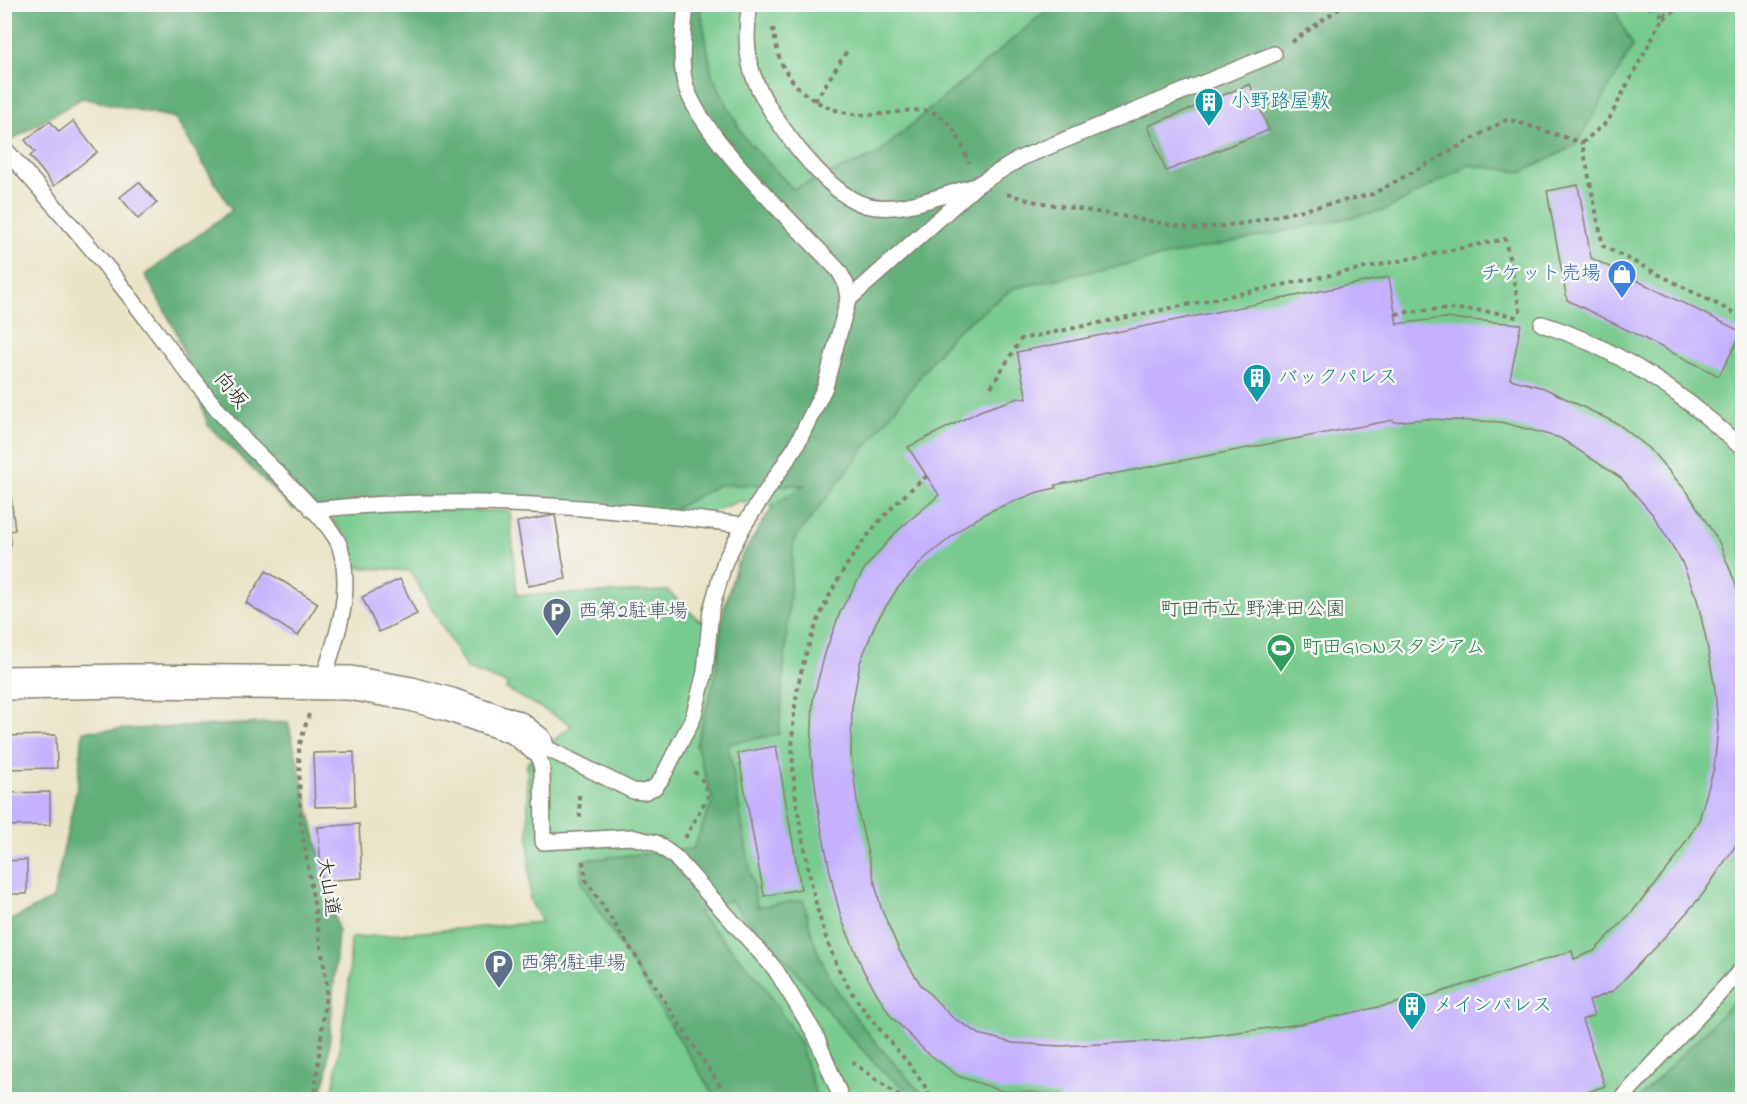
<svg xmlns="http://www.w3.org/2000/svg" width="1747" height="1104" font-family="'Indie Flower','Klee One',sans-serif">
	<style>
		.green { fill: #78cb8e; stroke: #4a7455; stroke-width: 1.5 }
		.forest { fill: #62af79; stroke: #3f664a; stroke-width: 1.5 }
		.building { fill: #c5b1fe; fill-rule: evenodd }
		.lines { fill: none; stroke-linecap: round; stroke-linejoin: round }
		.service-casing { stroke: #838072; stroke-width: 18 }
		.tertiary-casing { stroke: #838072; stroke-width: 36 }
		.path { stroke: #838072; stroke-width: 4; stroke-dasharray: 4.5 4.5; stroke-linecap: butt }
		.service { stroke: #fff; stroke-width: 15 }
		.tertiary { stroke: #fff; stroke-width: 33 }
		.labels { text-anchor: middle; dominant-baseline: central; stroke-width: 5; stroke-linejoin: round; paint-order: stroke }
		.culture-label { font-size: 20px; fill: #0d838f; stroke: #f6f6f2; text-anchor: start }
		.shop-label { font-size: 20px; fill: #366cbe; stroke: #f6f6f2; text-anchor: end }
		.street-label { font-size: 20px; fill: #1c1c1c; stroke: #f6f6f2 }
		.park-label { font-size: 20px; fill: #3c5944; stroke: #f6f6f2 }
		.service-label { font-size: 20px; fill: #4e5e75; stroke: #f6f6f2; text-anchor: start }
		.leisure-label { font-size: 20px; fill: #27864d; stroke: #f6f6f2; text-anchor: start }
	</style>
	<rect width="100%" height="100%" fill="#f6f6f2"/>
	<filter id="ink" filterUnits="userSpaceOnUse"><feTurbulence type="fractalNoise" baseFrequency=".0167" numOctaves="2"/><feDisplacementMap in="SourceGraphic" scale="12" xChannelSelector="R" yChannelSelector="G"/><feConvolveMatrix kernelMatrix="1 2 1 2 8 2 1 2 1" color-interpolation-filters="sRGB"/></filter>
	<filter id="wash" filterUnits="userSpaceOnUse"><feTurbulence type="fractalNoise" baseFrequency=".008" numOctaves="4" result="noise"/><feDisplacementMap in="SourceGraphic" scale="24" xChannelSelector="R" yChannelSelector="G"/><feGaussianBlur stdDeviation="1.35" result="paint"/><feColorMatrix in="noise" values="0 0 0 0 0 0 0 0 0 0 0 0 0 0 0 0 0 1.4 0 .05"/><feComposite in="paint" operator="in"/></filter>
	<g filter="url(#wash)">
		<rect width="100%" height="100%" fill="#eae4c7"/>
		<!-- green -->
		<polygon class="green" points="698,5 1742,5 1742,1015 1659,1099 332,1099 349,985 351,938 542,922 530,900 527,763 572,725 506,689 508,684 467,669 410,571 355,567 343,533 327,514 384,509 510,511 517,595 668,591 699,620 722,627 723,612 737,564 773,506 739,501 707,514 502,500 713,111"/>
		<!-- forest -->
		<g class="forest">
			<path d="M4,5H700L712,75L744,137L793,189L876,155L1053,5H1612L1633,46L1576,145L1523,172L1469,165L1386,210L1014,288L952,335L794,540L779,734L728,744L757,907L803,900C807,914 810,930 815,944C835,1002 881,1049 921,1093L919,1098L884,1073L841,1027L787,960L729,900L698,913L760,980L800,1043L817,1099L717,1100L581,882L582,860L693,849L713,800L696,745L716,674L723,612L737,564L773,506L804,485H718L671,511L502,500L293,509L208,425L177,333L145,275L232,210L175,118L82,98L5,144Z"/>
			<polygon points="288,722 338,930 327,1073 319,1099 12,1100 5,1084 5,923 53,899 78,782 83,731"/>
			<polygon points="1742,994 1742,1099 1638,1099"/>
		</g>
		<g id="blocks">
			<!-- building -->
			<g class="building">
				<polygon points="1250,84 1269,130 1166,171 1148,126"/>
				<polygon points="50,121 59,132 73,121 97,152 54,186 30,156 35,152 25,140"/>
				<polygon points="139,182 157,203 138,219 120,197"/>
				<polygon points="1578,185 1591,258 1742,332 1719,376 1567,300 1547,191"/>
				<path d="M1389,277L1397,324L1444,318L1521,324L1510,379L1544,388L1618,424L1649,448L1688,493L1719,542L1736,585L1742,612V826L1738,842L1703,894L1673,928L1613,991L1589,1001L1594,1015L1582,1020L1605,1086L1573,1097L1574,1100H1060V1095L1002,1091L958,1076L924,1050L890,1015L864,972L842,920L834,891L820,822L811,754L813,699L826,650L841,610L865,568L896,532L939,495L908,447L982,410L1019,398L1027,399L1017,352ZM1425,419L1501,422L1560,438L1621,478L1653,515L1681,560L1697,599L1706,639L1715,689L1718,728L1714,768L1699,820L1674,861L1631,913L1594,951L1574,959L1572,951L1425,997L1300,1024L1177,1040L1060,1046L1013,1043L979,1034L952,1017L921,985L900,952L881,908L859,816L851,755L852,707L860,663L876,622L897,589L924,559L966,525L990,511L1038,492L1056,488L1055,485L1393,420L1394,422Z"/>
				<polygon points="11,497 15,530 10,531 11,546 4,547 4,498"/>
				<polygon points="555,515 566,579 528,586 517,522"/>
				<polygon points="266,571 318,603 298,636 246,603"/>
				<polygon points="400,579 417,614 379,632 362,597"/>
				<polygon points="56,735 57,768 4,769 4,736"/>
				<polygon points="776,746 801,889 764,896 738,753"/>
				<polygon points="354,752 355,806 315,807 313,753"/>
				<polygon points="50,792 50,825 4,826 4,793"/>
				<polygon points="359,824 362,878 322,881 318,827"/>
				<polygon points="27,860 27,894 4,894 4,861"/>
			</g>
		</g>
	</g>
	<g filter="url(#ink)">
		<use href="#blocks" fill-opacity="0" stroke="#838072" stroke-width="1.5"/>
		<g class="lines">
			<!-- service casing -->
			<g class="service-casing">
				<g id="service">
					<path d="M750,4C746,26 746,51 752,72C764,111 826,194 865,205C900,214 938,196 972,187"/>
					<path d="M4,148C38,187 72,225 105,265C152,324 195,386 246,442C267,464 332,522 340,547C354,594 336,638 322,683"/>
					<polyline points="848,300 977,185 1021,158 1274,54"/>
					<path d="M1542,324C1614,347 1681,391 1736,443"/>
					<path d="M312,510C456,494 600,507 744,525"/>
					<path d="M536,743L633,791L644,792L655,787L662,778L693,718L705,672L711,610L725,561L744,525L796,446L825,387L848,300L846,284L839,271C800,229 697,134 685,83C679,58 684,30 686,4"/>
					<polyline points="536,743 542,769 543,842 631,837 656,843 675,857 775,969 815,1034 842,1100"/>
					<polyline points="1620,1100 1742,969"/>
				</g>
			</g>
			<!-- tertiary casing -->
			<g class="tertiary-casing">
				<polyline id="tertiary" points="4,683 130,681 350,683 411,694 451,705 517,728 536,743"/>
			</g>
			<!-- path -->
			<g class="path">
				<polyline points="1641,4 1650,8 1655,6"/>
				<polyline points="1655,4 1663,19 1683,4"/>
				<polyline points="1670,4 1608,121 1582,143 1603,246 1742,317"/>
				<path d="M773,28C775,39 777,54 782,64C800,102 841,119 881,114C898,113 921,106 936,114C954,123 962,145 969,163"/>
				<polyline points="1292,42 1345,4"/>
				<polyline points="815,101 849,48"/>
				<polyline points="1007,194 1032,201 1196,229 1246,223 1373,194 1508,119 1582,143"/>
				<path d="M1396,314C1437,307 1479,307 1520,318"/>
				<polyline points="991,387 1021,339 1505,239 1521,315"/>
				<path d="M927,476C841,544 786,654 793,765C794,795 800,825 806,855C814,900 825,948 849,988C873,1028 911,1059 933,1100"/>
				<polyline points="309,714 299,747 300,817 327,984 314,1100"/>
				<polyline points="579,795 580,818"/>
				<polyline points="685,838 708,796 704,782 692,769"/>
				<polyline points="583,861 586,880 729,1100"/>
				<polyline points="852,1062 905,1100"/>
			</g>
			<!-- service -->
			<use href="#service" class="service"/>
			<!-- tertiary -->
			<use href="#tertiary" class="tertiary"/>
		</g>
	</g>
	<!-- icons -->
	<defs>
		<g id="building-pin" transform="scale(1.5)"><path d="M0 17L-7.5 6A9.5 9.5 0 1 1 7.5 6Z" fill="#0f9aa8" stroke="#f6f6f2"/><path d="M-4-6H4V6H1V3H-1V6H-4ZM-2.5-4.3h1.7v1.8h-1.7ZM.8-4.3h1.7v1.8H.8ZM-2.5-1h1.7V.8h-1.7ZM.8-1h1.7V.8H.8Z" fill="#fff"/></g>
		<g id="shop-pin" transform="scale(1.5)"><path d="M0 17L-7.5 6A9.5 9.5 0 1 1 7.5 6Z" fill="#3f7fe0" stroke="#f6f6f2"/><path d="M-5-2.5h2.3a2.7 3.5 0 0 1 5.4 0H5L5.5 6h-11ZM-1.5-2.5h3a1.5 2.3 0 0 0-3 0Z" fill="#fff"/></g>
		<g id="parking-pin" transform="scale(1.5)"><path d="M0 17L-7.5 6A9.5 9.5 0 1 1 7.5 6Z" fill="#5c6f8a" stroke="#f6f6f2"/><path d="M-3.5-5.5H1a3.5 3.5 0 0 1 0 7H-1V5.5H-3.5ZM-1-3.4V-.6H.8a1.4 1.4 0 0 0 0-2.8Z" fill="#fff"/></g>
		<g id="stadium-pin" transform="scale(1.5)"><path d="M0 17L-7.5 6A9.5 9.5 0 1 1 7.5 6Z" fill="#2e9e5b" stroke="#f6f6f2"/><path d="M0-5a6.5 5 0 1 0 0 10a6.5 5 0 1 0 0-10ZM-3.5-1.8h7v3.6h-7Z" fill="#fff"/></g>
	</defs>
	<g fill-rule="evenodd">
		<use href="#building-pin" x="1209" y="102"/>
		<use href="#shop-pin" x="1622" y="274"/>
		<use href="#building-pin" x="1257" y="378"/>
		<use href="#parking-pin" x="557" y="612"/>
		<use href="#stadium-pin" x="1281" y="648"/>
		<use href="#parking-pin" x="499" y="964"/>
		<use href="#building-pin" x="1412" y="1006"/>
	</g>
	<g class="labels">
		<!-- culture labels -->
		<g class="culture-label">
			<text x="1230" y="102">小野路屋敷</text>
			<text x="1278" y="378">バックパレス</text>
			<text x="1433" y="1006">メインパレス</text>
		</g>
		<!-- shop labels -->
		<g class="shop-label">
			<text x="1601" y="274">チケット売場</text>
		</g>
		<!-- street labels -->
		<g class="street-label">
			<text transform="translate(230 391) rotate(50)">向坂</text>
			<text transform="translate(327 887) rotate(81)">大山道</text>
		</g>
		<!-- park labels -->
		<g class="park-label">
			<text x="1253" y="610">町田市立 野津田公園</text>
		</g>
		<!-- service labels -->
		<g class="service-label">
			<text x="578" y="612">西第2駐車場</text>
			<text x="520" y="964">西第1駐車場</text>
		</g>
		<!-- leisure labels -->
		<g class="leisure-label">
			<text x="1302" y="648">町田GIONスタジアム</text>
		</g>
	</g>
	<!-- margin -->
	<rect width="1747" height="1104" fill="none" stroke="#f6f6f2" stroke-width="24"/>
</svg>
